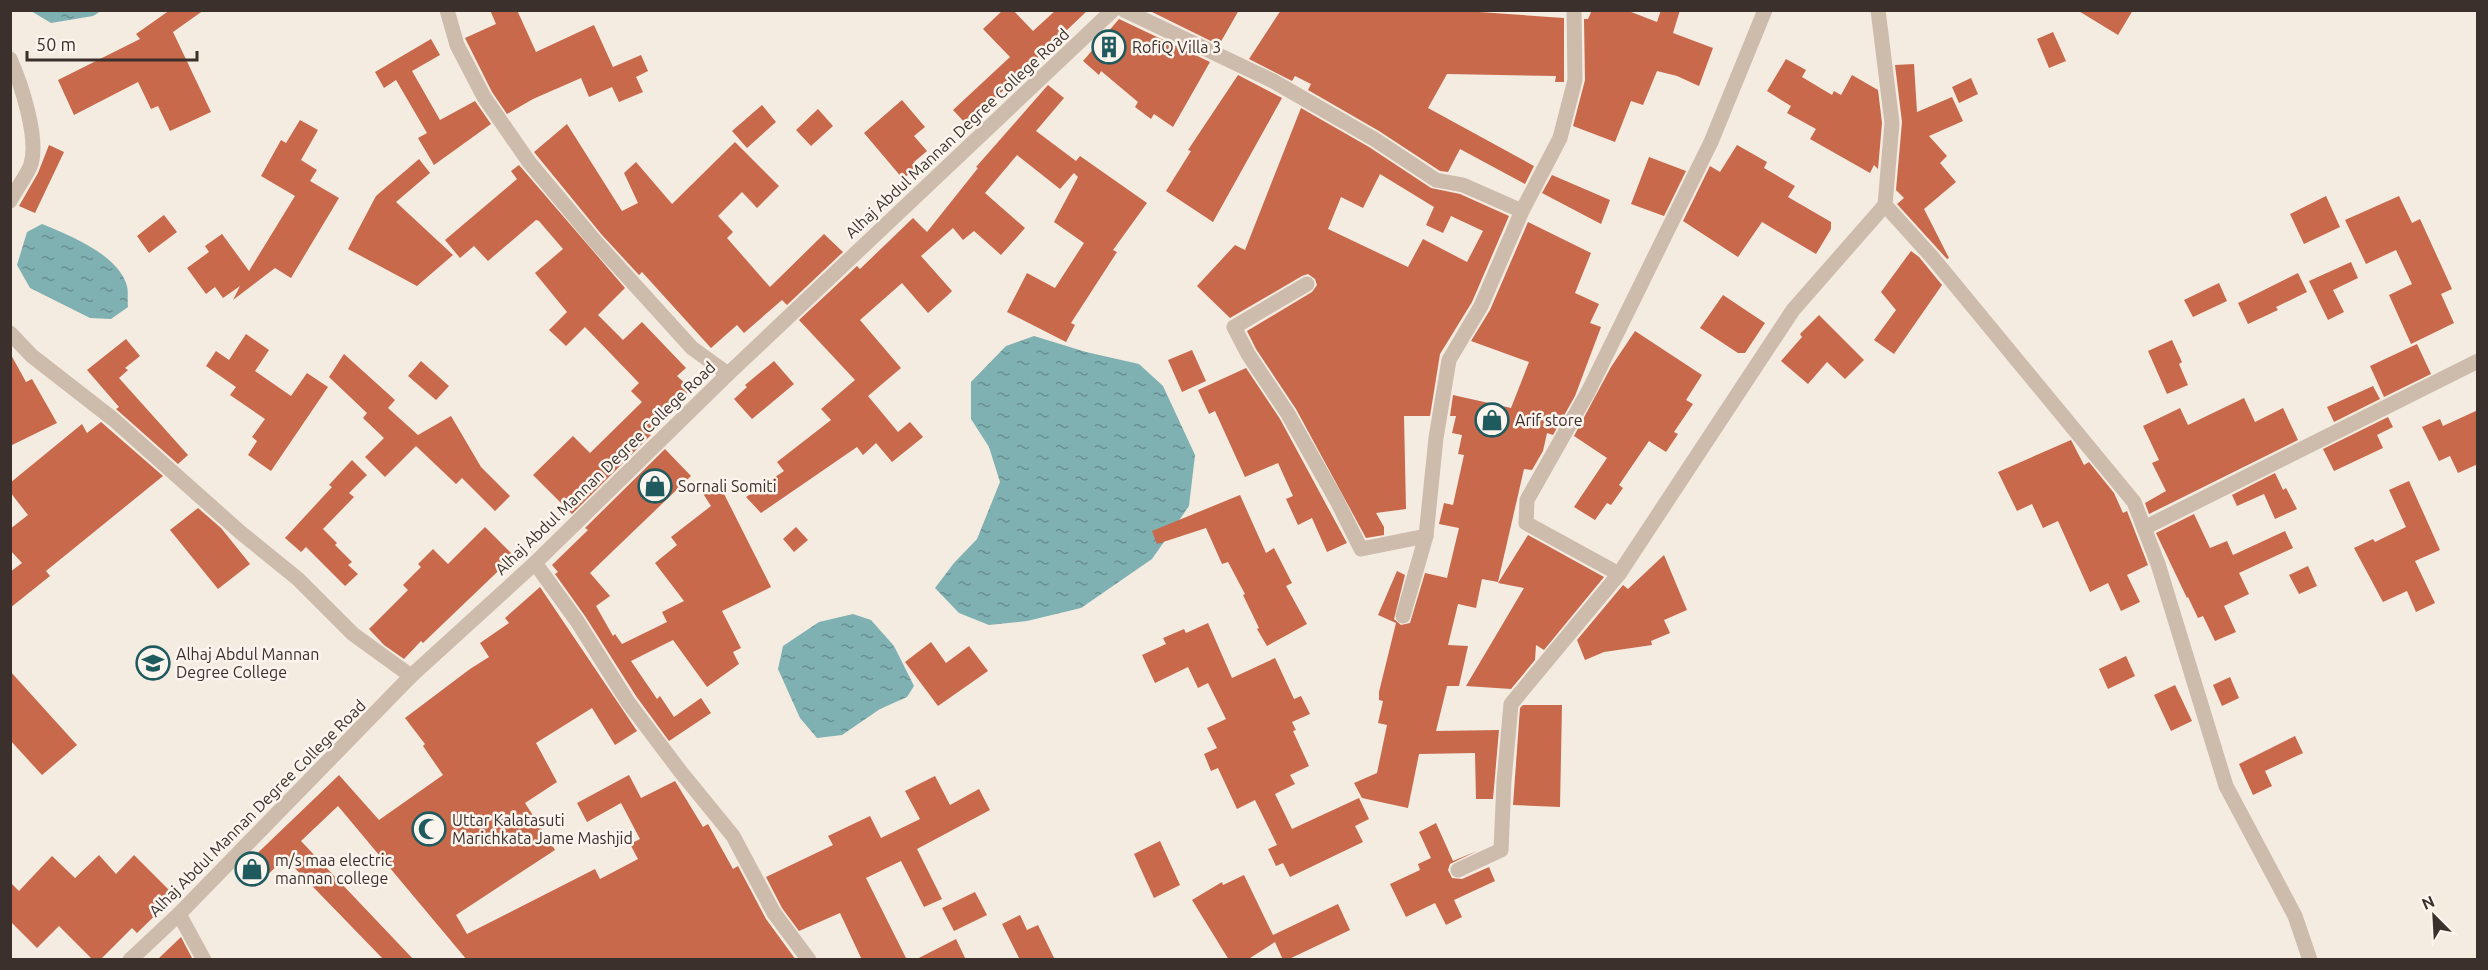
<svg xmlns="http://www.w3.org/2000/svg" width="2488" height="970" font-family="Ubuntu,sans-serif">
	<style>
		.water { fill: url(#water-ripples) }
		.building { fill: #c8694b; fill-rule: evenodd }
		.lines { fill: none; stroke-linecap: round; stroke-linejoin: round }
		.minor { stroke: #cdbbac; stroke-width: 15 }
		.tertiary { stroke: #cdbbac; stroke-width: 15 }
		.labels { text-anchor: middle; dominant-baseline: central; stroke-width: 5; stroke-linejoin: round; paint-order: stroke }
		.poi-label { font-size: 16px; fill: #3b302b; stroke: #fbf5ee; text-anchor: start }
		.street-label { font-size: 16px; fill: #3b302b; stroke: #fbf5ee }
	</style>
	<defs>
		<pattern id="water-ripples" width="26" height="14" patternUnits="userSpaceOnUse" patternTransform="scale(1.5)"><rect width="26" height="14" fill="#7fb0b2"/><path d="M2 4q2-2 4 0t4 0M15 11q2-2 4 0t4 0" fill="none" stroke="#699091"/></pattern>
	</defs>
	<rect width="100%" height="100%" fill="#f4ebe1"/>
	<!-- water -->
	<g class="water">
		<polygon points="31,11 101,11 93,16 51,23"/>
		<path d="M42,224C69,235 116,254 126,283C129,290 127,299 128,307L111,319L90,318L30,288L17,265L27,232Z"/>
		<polygon points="1034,336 1086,352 1139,364 1163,386 1195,455 1189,506 1152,559 1081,608 1027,621 989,625 959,613 935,588 954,563 977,539 1000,482 989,447 971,419 971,382 1006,346"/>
		<polygon points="853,614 871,620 894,646 914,686 907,697 880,709 842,735 817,738 800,718 778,669 783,646 819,622"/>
	</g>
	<!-- building -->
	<g class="building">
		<polygon points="170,10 204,10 173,32 211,112 170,131 158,106 151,109 138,82 74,115 58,80 140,39 136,34"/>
		<polygon points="490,10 517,10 536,52 594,25 613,67 641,55 648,71 636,77 643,92 619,102 612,87 589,97 581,78 533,99 507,114 492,92 465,38 496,24"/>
		<polygon points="1003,10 1013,10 1033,31 1056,10 1088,10 967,125 953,110 1010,57 983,29"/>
		<polygon points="1148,10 1239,10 1219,45"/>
		<polygon points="1281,10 1451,10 1564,18 1564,82 1555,82 1556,76 1447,74 1428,108 1534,166 1525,184 1460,149 1448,172 1440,171 1379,131 1308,90 1311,84 1295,76 1292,81 1249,59"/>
		<polygon points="1592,10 1626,10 1657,22 1661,10 1680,10 1673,33 1713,48 1699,86 1677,76 1657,71 1643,105 1631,101 1615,142 1573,126 1585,80 1584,19 1588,19"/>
		<polygon points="2077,10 2133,10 2118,35"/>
		<polygon points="1119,19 1210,62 1173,127 1154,114 1151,119 1135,107 1138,102 1101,71 1099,75 1083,61"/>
		<polygon points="2053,32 2066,61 2049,68 2037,39"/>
		<polygon points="431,39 440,55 412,71 440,120 475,101 491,124 434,165 418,138 427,133 396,80 384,88 375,72"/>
		<polygon points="1786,59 1806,70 1802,77 1832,95 1834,91 1841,95 1852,75 1878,90 1882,123 1878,169 1874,165 1870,173 1810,139 1816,129 1787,113 1791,106 1767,91"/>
		<polygon points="1914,64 1917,112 1952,97 1963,121 1929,136 1947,156 1940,163 1956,182 1924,209 1949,258 1947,259 1897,204 1904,198 1896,190 1902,122 1895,65"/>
		<polygon points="1238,75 1282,98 1213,222 1166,191 1191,151 1188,150"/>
		<polygon points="1971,78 1978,94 1959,103 1952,87"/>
		<polygon points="1048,85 1064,98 1036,131 1076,161 1080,156 1147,203 1113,250 1117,252 1071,323 1075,325 1066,342 1007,312 1027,273 1055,288 1084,243 1054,222 1078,177 1074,173 1060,189 1017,155 985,193 1025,228 1001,255 974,231 963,240 953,228 921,256 952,291 947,296 928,313 902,283 860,320 901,368 868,396 898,432 910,422 923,437 892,462 876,443 863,455 857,447 761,513 746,497 784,471 777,462 831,420 821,409 855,380 799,320 857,266 860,269 913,218 927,232 978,168 976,167"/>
		<polygon points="902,100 925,127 914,136 927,151 914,162 918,166 903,179 864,133"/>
		<polygon points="762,105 776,122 747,148 732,131"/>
		<path d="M1301,108L1369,147L1431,188L1460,194L1509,216L1472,302L1440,354L1430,416H1404L1406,509L1376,513L1384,527V535L1366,538L1296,409L1256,349L1247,331L1312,292L1317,285L1315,279L1308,274L1302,276L1230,318L1197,286L1235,245L1245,250ZM1380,174L1434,207L1426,225L1443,233L1451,216L1483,231L1467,262L1423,239L1408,267L1328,229L1341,197L1363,208Z"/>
		<polygon points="818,109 833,126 811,146 796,130"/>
		<polygon points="300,120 318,130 301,160 317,170 310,181 339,198 291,278 275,268 233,300 240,286 223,298 215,287 206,294 187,268 209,252 205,246 222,234 249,271 295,196 261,176 281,140 286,143"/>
		<polygon points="567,124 622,211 638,203 624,173 636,162 672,204 735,142 779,186 757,208 742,192 718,216 733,232 727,238 770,287 824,234 843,252 787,305 782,300 744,333 737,325 711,348 642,272 639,275 602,235 534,152"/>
		<polygon points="49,145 64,152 35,213 19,206 38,173"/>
		<polygon points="1737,145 1767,162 1764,168 1795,186 1788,197 1831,222 1831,229 1816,254 1762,222 1738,257 1683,221 1710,166 1720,172"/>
		<polygon points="1649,157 1686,171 1664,216 1631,204"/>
		<polygon points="419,159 430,173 396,202 453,255 417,286 348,249 376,196"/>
		<polygon points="519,165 625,288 598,315 623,340 642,322 686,368 677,376 691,389 648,432 651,435 572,514 533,475 573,436 590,453 642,402 631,391 639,383 585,327 566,346 549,330 567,312 535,273 563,249 539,221 536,220 488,261 474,246 460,258 445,240 517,179 511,171"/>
		<polygon points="1552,175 1610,200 1601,224 1542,193"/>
		<polygon points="2326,196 2340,227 2304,244 2290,214"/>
		<polygon points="2399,196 2412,223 2420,219 2452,289 2441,294 2454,323 2411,344 2389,295 2412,284 2396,250 2366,264 2345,220"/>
		<polygon points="164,215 177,232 149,253 137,236"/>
		<polygon points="1528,222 1591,253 1575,293 1599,304 1590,323 1601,327 1575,396 1553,435 1547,433 1543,451 1532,470 1524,469 1498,582 1482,579 1476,608 1458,604 1448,645 1468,646 1459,686 1447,686 1436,731 1499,730 1493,799 1476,799 1475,753 1419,754 1408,808 1362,798 1354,783 1377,773 1387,725 1378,723 1383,701 1379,700 1379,692 1396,623 1378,615 1397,571 1405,575 1394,619 1401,625 1410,623 1425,573 1447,578 1459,528 1439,524 1444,503 1453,505 1464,455 1458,454 1462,435 1452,433 1456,416 1450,416 1453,395 1511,408 1529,362 1471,341 1490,310"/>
		<polygon points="1911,251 1919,257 1942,285 1894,354 1874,340 1896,310 1881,292"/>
		<polygon points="2351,262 2358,278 2333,290 2344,312 2328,320 2309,281"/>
		<polygon points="2298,273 2307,292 2276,307 2278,310 2248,324 2238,303"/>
		<polygon points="2219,283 2227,301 2193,317 2184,300"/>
		<polygon points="1723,295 1765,323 1745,353 1738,353 1700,328"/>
		<polygon points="1819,315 1864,360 1845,379 1827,362 1808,384 1781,361 1802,337 1800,334"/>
		<polygon points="1635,331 1702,375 1686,400 1693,404 1674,432 1678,434 1666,452 1649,441 1619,485 1623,488 1611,505 1607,503 1595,520 1574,507 1607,458 1574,436 1611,367"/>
		<polygon points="246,334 269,350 255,371 291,396 307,373 328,387 271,471 248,455 257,441 252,437 265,419 230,395 236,387 206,366 216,351 229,360"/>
		<polygon points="126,339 140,356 125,368 128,370 119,378 188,455 178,464 116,409 119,407 87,370"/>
		<polygon points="2172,340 2182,362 2179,364 2188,385 2167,394 2148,351"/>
		<polygon points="2417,344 2431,374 2384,397 2370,366"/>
		<polygon points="1192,350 1206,381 1182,392 1168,360"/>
		<polygon points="10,353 26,382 32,379 57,423 10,446"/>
		<polygon points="344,354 395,400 388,408 418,435 451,416 481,467 510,496 495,511 462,478 456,484 416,446 385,477 365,457 384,438 363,418 367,413 329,377"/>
		<polygon points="421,361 449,386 436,400 408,376"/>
		<polygon points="774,361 794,384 752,419 734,399 747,387 745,385"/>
		<polygon points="1246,368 1280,419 1347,543 1327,552 1312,518 1298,525 1286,499 1293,496 1278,463 1245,477 1215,411 1209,414 1198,390"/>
		<polygon points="2373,386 2380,399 2334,422 2327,407"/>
		<polygon points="2244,398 2255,422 2283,408 2298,440 2149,514 2145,503 2166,491 2152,463 2159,460 2143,426 2180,408 2188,425"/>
		<polygon points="2478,410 2478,464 2458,473 2450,456 2439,461 2422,427 2440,419 2443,426"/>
		<polygon points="2388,417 2393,427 2377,435 2383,448 2334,471 2323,449"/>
		<polygon points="101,422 163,476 46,571 50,576 10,608 10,572 22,563 10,550 10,529 28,515 10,492 10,483 82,424 87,433"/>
		<polygon points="2071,440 2084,465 2089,462 2114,493 2123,513 2127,511 2148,565 2127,575 2140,602 2121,611 2108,583 2090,592 2058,521 2043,528 2032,504 2017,511 1998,472"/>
		<polygon points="665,449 691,476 590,573 610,596 596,606 613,636 615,634 622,644 667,622 662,612 684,601 655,563 677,545 671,537 711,506 702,492 718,482 771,587 722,611 741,648 733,652 739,664 707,687 673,640 631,661 657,699 660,696 674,717 701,698 711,713 669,741 636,696 585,616 555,574 558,572 552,565 588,530 585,528"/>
		<polygon points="352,460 367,475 349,493 354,497 323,529 337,543 335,545 352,562 348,565 358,574 345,586 306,547 301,552 285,538 332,487 329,485"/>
		<polygon points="2275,473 2283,490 2286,488 2297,509 2275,519 2264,494 2237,506 2232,495"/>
		<polygon points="2409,481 2440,550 2415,561 2435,603 2416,612 2407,591 2383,602 2354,548 2373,539 2375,542 2406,527 2389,490"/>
		<polygon points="1240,495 1266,553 1274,548 1292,583 1286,586 1307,624 1267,646 1257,629 1259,628 1243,595 1245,594 1228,562 1222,564 1206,528 1157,544 1152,531"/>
		<polygon points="198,508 221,528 250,564 218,589 170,530"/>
		<polygon points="2194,514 2210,548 2227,541 2233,555 2285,531 2293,548 2239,573 2249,594 2224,606 2236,632 2215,641 2203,616 2198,618 2188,597 2187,598 2156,533"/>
		<polygon points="485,527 514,556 423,643 421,641 404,659 384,645 369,629 408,590 403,585 421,567 418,564 433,549 448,564"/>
		<polygon points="796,527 808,540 794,552 783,539"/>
		<polygon points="1528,535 1604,577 1544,650 1536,645 1535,660 1511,689 1466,686 1524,588 1498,583"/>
		<polygon points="1664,555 1687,610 1664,620 1670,633 1651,641 1652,645 1604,652 1585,660 1577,640 1623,585 1628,589"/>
		<polygon points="2308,566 2317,586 2299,594 2289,575"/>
		<polygon points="540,587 637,731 615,745 592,708 536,743 557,782 525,803 555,850 456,915 467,934 595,869 600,879 638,859 630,844 640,839 621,803 587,822 577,803 629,775 641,798 675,781 703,827 708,824 733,869 738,866 766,919 796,960 467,960 338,806 301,841 414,960 384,960 285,858 255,887 239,871 339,775 379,820 443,775 423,746 425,744 405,718 470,669 489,657 480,643 509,623 505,618"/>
		<polygon points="1208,623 1232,678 1275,658 1294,699 1301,696 1310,714 1292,722 1296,730 1293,731 1309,766 1290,775 1295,784 1275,794 1292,829 1359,798 1369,819 1355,826 1363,842 1290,877 1283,863 1276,866 1268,849 1277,845 1255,800 1237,809 1218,768 1211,771 1204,754 1217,748 1207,728 1226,719 1208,683 1198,688 1188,667 1155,683 1142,655 1166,644 1163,638 1184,629 1186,633"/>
		<polygon points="931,642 946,663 969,646 988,671 938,706 905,662"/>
		<polygon points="2126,656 2135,676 2108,689 2099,669"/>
		<polygon points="10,671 77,745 42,775 10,740"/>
		<polygon points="2230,677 2239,698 2222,706 2213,685"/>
		<polygon points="2175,685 2192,721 2171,731 2154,695"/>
		<polygon points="1523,705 1562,705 1560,807 1513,805 1520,708"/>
		<polygon points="2295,736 2303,753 2265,771 2272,786 2253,795 2239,764"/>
		<polygon points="935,776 950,805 979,789 990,810 917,849 942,899 924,907 901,861 866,878 907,960 862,960 840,913 799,931 782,908 766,877 833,845 828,836 870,816 881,838 920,819 905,791"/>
		<polygon points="1436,823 1453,861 1477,851 1450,864 1448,870 1452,878 1462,879 1489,867 1495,881 1454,900 1462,917 1446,925 1435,903 1406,917 1390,884 1420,870 1418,864 1431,858 1419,832"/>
		<polygon points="1160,841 1180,885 1154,898 1134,854"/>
		<polygon points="99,855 116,874 134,855 175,896 137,933 132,928 100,960 93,960 59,926 37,948 10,921 10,882 19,891 52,856 75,878"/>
		<polygon points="1244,875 1273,935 1338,904 1350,930 1287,960 1283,960 1275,942 1247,960 1229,960 1192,900 1222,882 1223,885"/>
		<polygon points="975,892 987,915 954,931 942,908"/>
		<polygon points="1020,915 1027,930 1038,925 1055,960 1020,960 1002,924"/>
		<polygon points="181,937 193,960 157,960"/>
		<polygon points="956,939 966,960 915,960"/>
	</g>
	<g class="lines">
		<!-- minor -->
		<g class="minor">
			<polyline points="447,10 457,45 484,97 529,162 595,241 692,348 728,374"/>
			<polyline points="1124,10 1273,81 1374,139 1436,180 1463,185 1522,211"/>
			<polyline points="1878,10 1892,123 1885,205 1932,257 2134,502 2158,564 2226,786 2295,916 2310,960"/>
			<path d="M10,59C21,83 39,138 31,164C27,176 16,189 10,201"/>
			<polyline points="1307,284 1234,327 1248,354 1288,414 1337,501 1361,549 1426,536"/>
			<polyline points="10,333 32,356 113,419 240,532 298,579 353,634 411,676"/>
			<polyline points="2144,528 2478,361"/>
			<polyline points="535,563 577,621 628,702 680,771 733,836 774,913 809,960"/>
			<polyline points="1619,574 1793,310 1885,205"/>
			<polyline points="1403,616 1426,536 1436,438 1449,360 1481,306 1522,211 1560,138 1575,80 1574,10"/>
			<polyline points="1458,870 1501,850 1504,781 1511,704 1619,574 1526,523 1527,500 1588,392 1711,142 1765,10"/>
			<polyline points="179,914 204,960"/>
		</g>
		<!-- tertiary -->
		<polyline class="tertiary" points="130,960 179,914 411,676 535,563 728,374 1113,10"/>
	</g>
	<!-- icons -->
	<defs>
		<g id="building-ring" transform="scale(1.725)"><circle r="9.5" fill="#fbf5ee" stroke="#1f5a5e" stroke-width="1.5"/><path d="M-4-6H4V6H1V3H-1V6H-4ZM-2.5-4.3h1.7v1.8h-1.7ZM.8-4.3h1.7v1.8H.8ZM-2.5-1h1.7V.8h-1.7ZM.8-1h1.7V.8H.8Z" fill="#1f5a5e"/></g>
		<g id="shop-ring" transform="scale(1.725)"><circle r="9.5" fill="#fbf5ee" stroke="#1f5a5e" stroke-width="1.5"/><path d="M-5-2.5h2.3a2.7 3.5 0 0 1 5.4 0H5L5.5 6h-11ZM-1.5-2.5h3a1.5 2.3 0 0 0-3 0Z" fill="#1f5a5e"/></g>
		<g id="university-ring" transform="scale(1.725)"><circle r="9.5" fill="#fbf5ee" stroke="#1f5a5e" stroke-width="1.5"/><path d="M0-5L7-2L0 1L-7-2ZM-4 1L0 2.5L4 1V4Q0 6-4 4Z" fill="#1f5a5e"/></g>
		<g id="mosque-ring" transform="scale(1.725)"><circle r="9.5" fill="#fbf5ee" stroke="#1f5a5e" stroke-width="1.5"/><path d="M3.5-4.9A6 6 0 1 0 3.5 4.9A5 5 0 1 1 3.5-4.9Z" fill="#1f5a5e"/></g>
	</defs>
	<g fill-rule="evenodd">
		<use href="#building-ring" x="1109" y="47"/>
		<use href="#shop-ring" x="1492" y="420"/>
		<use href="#shop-ring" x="655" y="486"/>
		<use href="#university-ring" x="153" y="663"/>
		<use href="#mosque-ring" x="429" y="829"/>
		<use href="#shop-ring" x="252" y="869"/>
	</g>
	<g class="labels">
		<!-- poi labels -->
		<g class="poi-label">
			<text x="1132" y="47">RofiQ Villa 3</text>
			<text x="1515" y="420">Arif store</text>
			<text x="678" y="486">Sornali Somiti</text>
			<text x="176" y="654">Alhaj Abdul Mannan<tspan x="176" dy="18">Degree College</tspan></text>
			<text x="452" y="820">Uttar Kalatasuti<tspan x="452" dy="18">Marichkata Jame Mashjid</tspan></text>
			<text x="275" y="860">m/s maa electric<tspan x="275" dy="18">mannan college</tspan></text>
		</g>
		<!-- street labels -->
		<g class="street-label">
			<text transform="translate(957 133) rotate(-43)">Alhaj Abdul Mannan Degree College Road</text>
			<text transform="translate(605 468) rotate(-44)">Alhaj Abdul Mannan Degree College Road</text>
			<text transform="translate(257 808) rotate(-45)">Alhaj Abdul Mannan Degree College Road</text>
		</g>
	</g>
	<!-- border -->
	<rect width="2488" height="970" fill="none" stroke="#3b302b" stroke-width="24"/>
	<!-- north arrow -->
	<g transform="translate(2434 916) rotate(336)" stroke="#fbf5ee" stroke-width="4.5" paint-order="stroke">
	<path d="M0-4.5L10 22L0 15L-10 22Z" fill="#3b302b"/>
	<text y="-9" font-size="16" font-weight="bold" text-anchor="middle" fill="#3b302b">N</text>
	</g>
	<!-- scale -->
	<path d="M27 51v9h170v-9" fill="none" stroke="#3b302b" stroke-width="3"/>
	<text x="36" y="51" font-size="18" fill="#3b302b" stroke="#fbf5ee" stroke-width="4.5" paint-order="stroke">50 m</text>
</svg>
